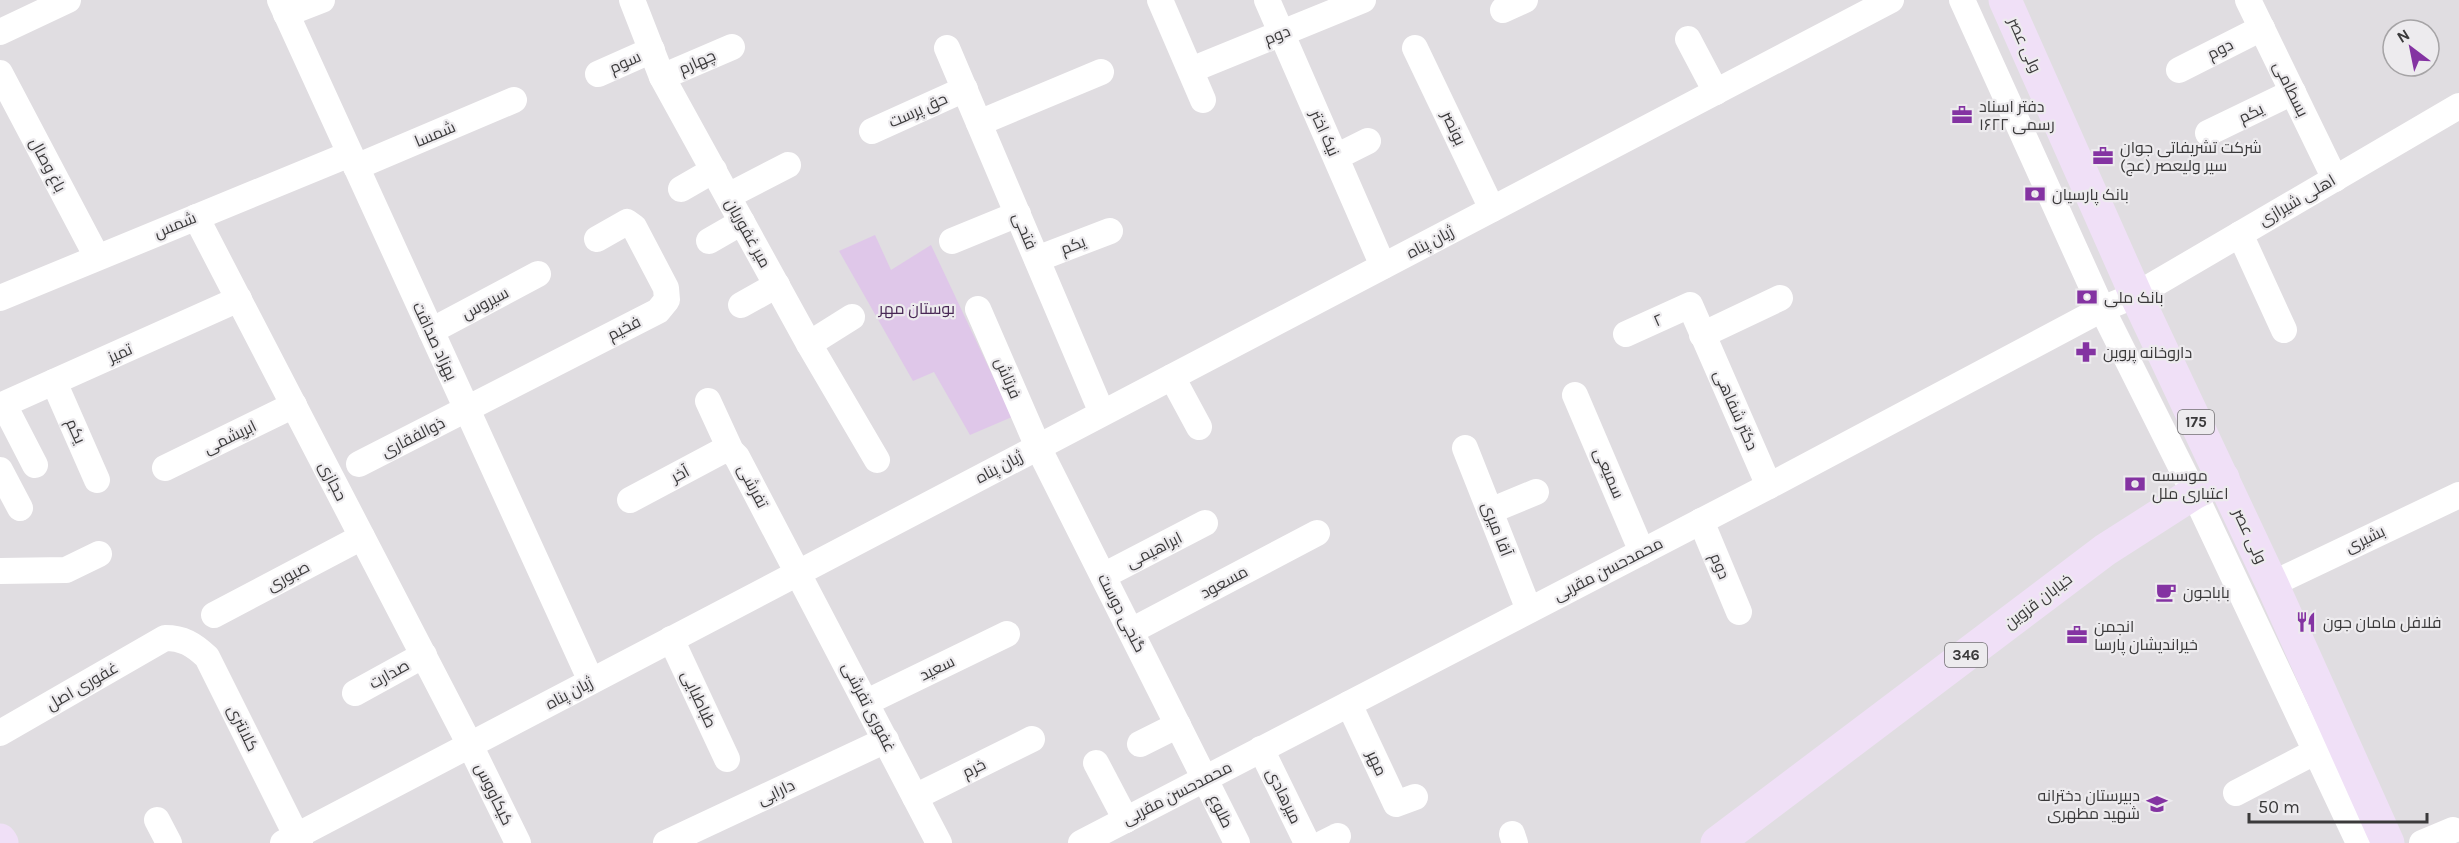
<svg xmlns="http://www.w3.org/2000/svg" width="2459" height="843" font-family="Karla,Cairo,sans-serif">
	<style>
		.green { fill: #dfc7e9 }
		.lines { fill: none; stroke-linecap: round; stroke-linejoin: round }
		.minor { stroke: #fff; stroke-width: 26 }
		.major { stroke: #f0e0f7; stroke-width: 33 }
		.labels { text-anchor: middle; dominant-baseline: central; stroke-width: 4.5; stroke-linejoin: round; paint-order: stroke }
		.shield { fill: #edebee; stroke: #706f71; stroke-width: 1.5 }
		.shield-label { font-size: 15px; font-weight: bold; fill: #3b3a3b }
		.street-label { font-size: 16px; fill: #3b3a3b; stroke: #edebee }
		.poi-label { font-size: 16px; fill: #3b3a3b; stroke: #edebee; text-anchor: start }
		.park-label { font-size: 16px; fill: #482755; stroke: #edebee }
	</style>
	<rect width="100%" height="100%" fill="#e0dde1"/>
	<!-- green -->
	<polygon class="green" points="875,235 891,270 931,245 1012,417 970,435 934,372 913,381 839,251"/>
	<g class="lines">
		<!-- minor -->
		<g class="minor">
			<polyline points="280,0 591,681"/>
			<polyline points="632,0 662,77 809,344 877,460"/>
			<polyline points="1160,0 1203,100"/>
			<polyline points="1267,0 1383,266"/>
			<polyline points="1962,0 2102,309 2194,493 2359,843"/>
			<polyline points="2248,0 2335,179"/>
			<polyline points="1503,10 1525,0"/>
			<polyline points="286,14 322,0"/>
			<polyline points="0,32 68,0"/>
			<polyline points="1688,39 1716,92"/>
			<polyline points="947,48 1102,413"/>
			<polyline points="1415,48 1492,209"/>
			<polyline points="1191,70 1363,0"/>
			<polyline points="2179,70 2262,28"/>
			<polyline points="0,73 97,257"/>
			<polyline points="598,74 652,50"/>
			<polyline points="662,77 732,47"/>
			<polyline points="979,123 1101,72"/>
			<polyline points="872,131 965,89"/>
			<polyline points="2208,133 2293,92"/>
			<polyline points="1336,157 1368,141"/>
			<polyline points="356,167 514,100"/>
			<polyline points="681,189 714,170"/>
			<polyline points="728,196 788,165"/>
			<polyline points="196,217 470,745 518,843"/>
			<polyline points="2240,234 2284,330"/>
			<polyline points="709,241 742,222"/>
			<polyline points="952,241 1018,214"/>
			<polyline points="1037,259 1110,231"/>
			<polyline points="0,298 350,154"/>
			<polyline points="741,305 777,285"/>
			<polyline points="978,309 1038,447 1237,843"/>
			<polyline points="431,331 538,274"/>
			<polyline points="1626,334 1690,305 1769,486"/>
			<polyline points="1702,335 1780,298"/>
			<polyline points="809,344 852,317"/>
			<polyline points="1172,377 1199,427"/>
			<polyline points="54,382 97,480"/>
			<polyline points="1575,395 1642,552"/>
			<polyline points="708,401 731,451 737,457 939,843"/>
			<polyline points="4,405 35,465"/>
			<polyline points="0,406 239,299"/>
			<polyline points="1465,448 1529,610"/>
			<polyline points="359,464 658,311 667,300 666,288 634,227 627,222 597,239"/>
			<polyline points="165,468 294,405"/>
			<polyline points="0,470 20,508"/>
			<polyline points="630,500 722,451 731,451"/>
			<polyline points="1490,511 1536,492"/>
			<polyline points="1701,521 1739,612"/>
			<polyline points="0,571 66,570 99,554"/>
			<polyline points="1103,576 1205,523"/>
			<polyline points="2272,584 2459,495"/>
			<polyline points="214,615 362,537"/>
			<polyline points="1131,631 1317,533"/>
			<polyline points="671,639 727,759"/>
			<polyline points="355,693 424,655"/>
			<polyline points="867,702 1007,634"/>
			<polyline points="1349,704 1396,804 1415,797"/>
			<path d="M0,733L165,638C183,638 193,644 207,657L300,843"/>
			<polyline points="1140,744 1178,725"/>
			<polyline points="1261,749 1307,843"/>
			<polyline points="1096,763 1126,820"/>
			<polyline points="2236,793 2332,743"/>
			<polyline points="915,797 1032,739"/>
			<polyline points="157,820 169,843"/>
			<polyline points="1512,834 1515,843"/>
			<polyline points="283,843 1891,0"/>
			<polyline points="666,843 886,740"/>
			<polyline points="1081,843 1769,486 2102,309 2136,295 2459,106"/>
			<polyline points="1324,843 1338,836"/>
			<polyline points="2422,843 2453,830"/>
		</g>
		<!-- major -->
		<g class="major">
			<polyline points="2005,0 2136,295 2272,584 2388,843"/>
			<polyline points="0,840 2,843"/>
			<polyline points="1717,843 2105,550 2194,493 2223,478"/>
		</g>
	</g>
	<!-- icons -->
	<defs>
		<g id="office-bare" transform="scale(1.62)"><path d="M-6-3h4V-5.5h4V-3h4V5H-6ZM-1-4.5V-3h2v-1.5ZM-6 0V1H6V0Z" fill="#8433a2" stroke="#edebee" stroke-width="2.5" paint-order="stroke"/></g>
		<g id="bank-bare" transform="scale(1.62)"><path d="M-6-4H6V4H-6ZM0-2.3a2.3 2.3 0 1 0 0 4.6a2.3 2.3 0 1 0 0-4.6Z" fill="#8433a2" stroke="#edebee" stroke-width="2.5" paint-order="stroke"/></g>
		<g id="pharmacy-bare" transform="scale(1.62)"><path d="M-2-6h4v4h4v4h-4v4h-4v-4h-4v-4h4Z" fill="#8433a2" stroke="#edebee" stroke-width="2.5" paint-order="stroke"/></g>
		<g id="cafe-bare" transform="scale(1.62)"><path d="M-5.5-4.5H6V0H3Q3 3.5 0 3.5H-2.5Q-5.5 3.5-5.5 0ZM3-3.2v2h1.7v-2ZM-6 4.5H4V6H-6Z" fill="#8433a2" stroke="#edebee" stroke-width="2.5" paint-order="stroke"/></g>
		<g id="restaurant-bare" transform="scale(1.62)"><path d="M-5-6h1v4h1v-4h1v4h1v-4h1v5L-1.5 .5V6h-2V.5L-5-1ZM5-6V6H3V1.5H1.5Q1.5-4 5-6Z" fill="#8433a2" stroke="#edebee" stroke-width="2.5" paint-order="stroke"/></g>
		<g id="school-bare" transform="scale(1.62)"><path d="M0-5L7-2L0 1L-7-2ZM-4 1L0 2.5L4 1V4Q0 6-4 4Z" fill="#8433a2" stroke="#edebee" stroke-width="2.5" paint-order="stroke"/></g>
	</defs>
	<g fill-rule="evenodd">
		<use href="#office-bare" x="1962" y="115"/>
		<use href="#office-bare" x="2103" y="156"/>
		<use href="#bank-bare" x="2035" y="194"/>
		<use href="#bank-bare" x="2087" y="297"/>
		<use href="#pharmacy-bare" x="2086" y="352"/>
		<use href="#bank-bare" x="2135" y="484"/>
		<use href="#cafe-bare" x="2166" y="592"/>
		<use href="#restaurant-bare" x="2306" y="622"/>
		<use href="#office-bare" x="2077" y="635"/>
		<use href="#school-bare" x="2157" y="804"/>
	</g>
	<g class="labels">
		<!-- shield labels -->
		<g class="shield">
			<rect x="2178" y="410" width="36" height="24" rx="4.5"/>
			<rect x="1945" y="643" width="42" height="24" rx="4.5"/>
		</g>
		<g class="shield-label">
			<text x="2196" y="422">175</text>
			<text x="1966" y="655">346</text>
		</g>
		<!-- street labels -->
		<g class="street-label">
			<text transform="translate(1277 35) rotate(-22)">دوم</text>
			<text transform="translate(2025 45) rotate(66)">ولی عصر</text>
			<text transform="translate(2220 49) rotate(-27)">دوم</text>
			<text transform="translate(625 62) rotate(-24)">سوم</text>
			<text transform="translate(697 62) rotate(-24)">چهارم</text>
			<text transform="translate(2291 89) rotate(64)">بسطامی</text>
			<text transform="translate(918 110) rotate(-24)">حق پرست</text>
			<text transform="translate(2251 113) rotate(-26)">یکم</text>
			<text transform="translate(1454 128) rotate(65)">بونصر</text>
			<text transform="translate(1325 133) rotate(66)">نیک اختر</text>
			<text transform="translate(435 134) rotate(-23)">شمسا</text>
			<text transform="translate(48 165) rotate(62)">باغ وصال</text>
			<text transform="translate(2297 200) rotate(-30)">اهلی شیرازی</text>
			<text transform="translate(175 225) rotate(-22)">شمس</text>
			<text transform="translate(1025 231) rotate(67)">فتحی</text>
			<text transform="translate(748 233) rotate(61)">میر غفوریان</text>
			<text transform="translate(1430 242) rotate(-28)">ژیان پناه</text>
			<text transform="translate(1073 245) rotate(-21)">یکم</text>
			<text transform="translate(485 303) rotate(-28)">سیروس</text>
			<text transform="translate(1658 320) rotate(-24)">۲</text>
			<text transform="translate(624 328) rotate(-27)">فخیم</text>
			<text transform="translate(435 341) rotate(65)">بهزاد صداقت</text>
			<text transform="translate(120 353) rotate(-24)">تمیز</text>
			<text transform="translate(1008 378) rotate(67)">فرتاش</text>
			<text transform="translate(1736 410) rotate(66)">دکتر شفاهی</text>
			<text transform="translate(76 431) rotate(66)">یکم</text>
			<text transform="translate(230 437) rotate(-26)">ابریشمی</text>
			<text transform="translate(413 437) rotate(-27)">ذوالفقاری</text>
			<text transform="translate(999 467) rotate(-28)">ژیان پناه</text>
			<text transform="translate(1609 473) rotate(67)">سمیعی</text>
			<text transform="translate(680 474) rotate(-28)">آخر</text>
			<text transform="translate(333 481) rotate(63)">حجازی</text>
			<text transform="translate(753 486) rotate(62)">تفرشی</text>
			<text transform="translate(1497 529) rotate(69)">آقا میری</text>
			<text transform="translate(2250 536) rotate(65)">ولی عصر</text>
			<text transform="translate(2365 539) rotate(-26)">بشیری</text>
			<text transform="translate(1154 550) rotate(-27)">ابراهیمی</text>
			<text transform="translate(1720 566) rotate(67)">دوم</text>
			<text transform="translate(1608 569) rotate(-27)">محمدحسن مقربی</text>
			<text transform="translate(288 576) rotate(-28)">صبوری</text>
			<text transform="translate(1224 582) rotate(-28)">مسعود</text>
			<text transform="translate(2038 601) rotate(-37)">خیابان قزوین</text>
			<text transform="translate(1122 613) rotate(63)">گنجی دوست</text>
			<text transform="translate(937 668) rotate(-26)">سعید</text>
			<text transform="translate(389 674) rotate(-29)">صدارت</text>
			<text transform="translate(82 686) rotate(-30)">غفوری اصل</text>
			<text transform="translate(569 693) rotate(-28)">ژیان پناه</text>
			<text transform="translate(699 699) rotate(65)">طباطبایی</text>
			<text transform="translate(869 707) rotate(63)">غفوری تفرشی</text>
			<text transform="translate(243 728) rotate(64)">کلانتری</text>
			<text transform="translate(1377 763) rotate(65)">مهر</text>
			<text transform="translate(974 768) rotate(-26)">خرم</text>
			<text transform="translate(776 792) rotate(-25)">دارابی</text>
			<text transform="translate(1177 793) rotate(-27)">محمدحسن مقربی</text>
			<text transform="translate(494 794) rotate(64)">کیکاووس</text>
			<text transform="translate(1284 796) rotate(64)">میرهادی</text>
			<text transform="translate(1221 811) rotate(64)">طلوع</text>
		</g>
		<!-- poi labels -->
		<g class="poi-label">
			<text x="1979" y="106">دفتر اسناد<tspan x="1979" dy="18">رسمی ۱۶۲۲</tspan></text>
			<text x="2120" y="147">شرکت تشریفاتی جوان<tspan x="2120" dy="18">سیر ولیعصر (عج)</tspan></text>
			<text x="2052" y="194">بانک پارسیان</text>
			<text x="2104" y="297">بانک ملی</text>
			<text x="2103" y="352">داروخانه پروین</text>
			<text x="2152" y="475">موسسه<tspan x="2152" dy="18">اعتباری ملل</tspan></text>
			<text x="2183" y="592">باباجون</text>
			<text x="2323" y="622">فلافل مامان جون</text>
			<text x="2094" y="626">انجمن<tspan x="2094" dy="18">خیراندیشان پارسا</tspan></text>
			<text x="2140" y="795" text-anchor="end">دبیرستان دخترانه<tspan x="2140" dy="18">شهید مطهری</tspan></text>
		</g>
		<!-- park labels -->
		<g class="park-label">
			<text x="917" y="308">بوستان مهر</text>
		</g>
	</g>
	<!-- north arrow -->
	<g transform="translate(2411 48) rotate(328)"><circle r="28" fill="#edebee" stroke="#a6a4a6" stroke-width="1.5"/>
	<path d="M0-4.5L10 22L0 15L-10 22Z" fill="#8433a2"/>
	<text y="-9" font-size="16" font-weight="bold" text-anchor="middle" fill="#3b3a3b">N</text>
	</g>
	<!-- scale -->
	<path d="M2249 813v9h178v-9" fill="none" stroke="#3b3a3b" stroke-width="3"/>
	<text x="2258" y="813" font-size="18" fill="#3b3a3b" stroke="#edebee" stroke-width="4.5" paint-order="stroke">50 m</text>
</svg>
